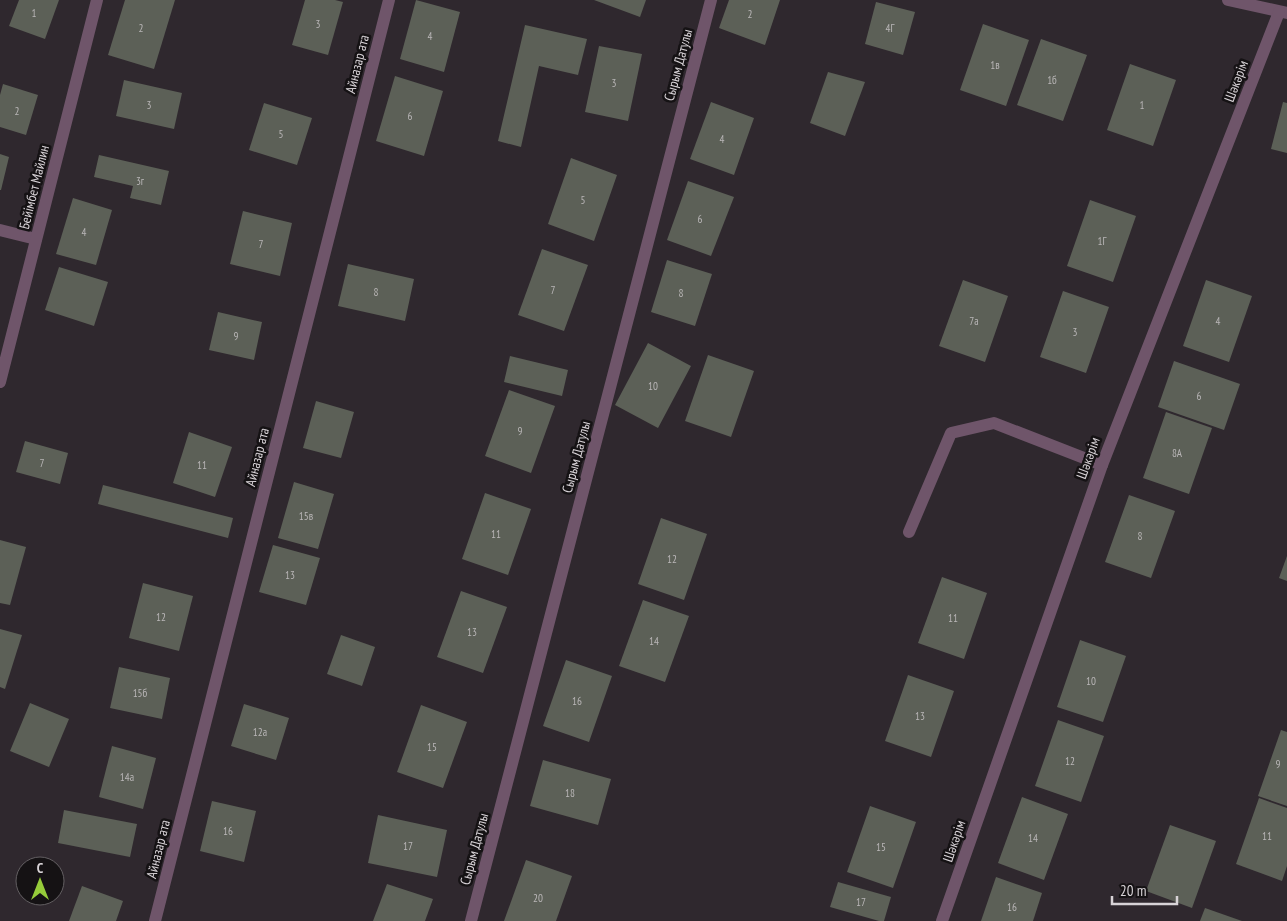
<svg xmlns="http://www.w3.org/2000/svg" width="1287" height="921" font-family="'PT Sans Narrow',sans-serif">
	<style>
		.building { fill: #5c6057 }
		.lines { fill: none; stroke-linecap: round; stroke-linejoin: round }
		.minor { stroke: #6f556a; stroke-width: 12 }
		.labels { text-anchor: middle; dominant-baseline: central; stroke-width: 5; stroke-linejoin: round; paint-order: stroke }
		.number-label { font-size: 11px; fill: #b9b6b7 }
		.street-label { font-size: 14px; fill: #d8d3d7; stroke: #151214 }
	</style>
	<rect width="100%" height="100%" fill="#2f282e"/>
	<!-- building -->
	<g class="building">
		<polygon points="19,0 59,0 45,39 9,26"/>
		<polygon points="125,0 175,0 154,69 108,55"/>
		<polygon points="305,0 335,0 343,2 328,55 292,45"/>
		<polygon points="416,0 460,12 444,72 400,59"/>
		<polygon points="594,0 646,0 640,17"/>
		<polygon points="729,0 780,0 765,45 719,28"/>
		<polygon points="876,2 915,12 903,55 865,44"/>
		<polygon points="983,24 1029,40 1006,106 960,90"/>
		<polygon points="525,25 587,39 578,75 539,66 521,147 498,141"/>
		<polygon points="1041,39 1087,55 1063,121 1017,105"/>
		<polygon points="599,46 642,54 628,121 585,112"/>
		<polygon points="1130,64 1176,80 1153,146 1107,130"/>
		<polygon points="828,72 865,82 845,136 810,123"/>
		<polygon points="395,76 443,91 424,156 376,141"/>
		<polygon points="124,80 182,93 174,129 116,116"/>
		<polygon points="3,84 38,95 26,135 0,127 0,95"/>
		<polygon points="711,102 754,118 734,175 690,159"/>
		<polygon points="1283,102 1287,103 1287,153 1271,149"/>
		<polygon points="264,103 312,118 297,165 249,150"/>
		<polygon points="0,154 9,157 1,190 0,190"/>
		<polygon points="99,155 169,171 161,205 130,198 133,186 94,177"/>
		<polygon points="571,158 617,175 594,241 548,224"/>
		<polygon points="688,181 734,197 711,256 667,240"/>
		<polygon points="73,198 112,210 96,265 56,254"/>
		<polygon points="1090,200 1136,216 1113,282 1067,266"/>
		<polygon points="243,211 292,223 280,276 230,264"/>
		<polygon points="542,249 588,265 564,331 518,315"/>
		<polygon points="667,260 712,274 695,326 651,312"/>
		<polygon points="348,264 414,279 405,321 338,306"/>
		<polygon points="59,267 108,282 94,326 45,310"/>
		<polygon points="963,280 1008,296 985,362 939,346"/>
		<polygon points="1206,280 1252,296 1229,362 1183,346"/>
		<polygon points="1063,291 1109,307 1086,373 1040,357"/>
		<polygon points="218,312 262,322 254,360 209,350"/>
		<polygon points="648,343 691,366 658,428 615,405"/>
		<polygon points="708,355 754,371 731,437 685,421"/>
		<polygon points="510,356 568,370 562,396 504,382"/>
		<polygon points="1174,361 1240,384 1224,430 1158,407"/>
		<polygon points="509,390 555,406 531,473 485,456"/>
		<polygon points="316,401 354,412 341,458 303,448"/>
		<polygon points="1166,412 1212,428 1189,494 1143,478"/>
		<polygon points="189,432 232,447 215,497 173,483"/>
		<polygon points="25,441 68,453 60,484 16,472"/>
		<polygon points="294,482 334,494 318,549 278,538"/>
		<polygon points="103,485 233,518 228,538 98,504"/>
		<polygon points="485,493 531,509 508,575 462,559"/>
		<polygon points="1129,495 1175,511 1151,578 1105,562"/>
		<polygon points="661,518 707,534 684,600 638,584"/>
		<polygon points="0,540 26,547 10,605 0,603"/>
		<polygon points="273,545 320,558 306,605 259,592"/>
		<polygon points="1287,556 1287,581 1279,578"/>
		<polygon points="942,577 987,593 964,659 918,643"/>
		<polygon points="143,583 193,596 179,651 129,638"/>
		<polygon points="461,591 507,607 483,673 437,657"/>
		<polygon points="643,600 689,616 665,682 619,666"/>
		<polygon points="0,629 22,635 5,689 0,687"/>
		<polygon points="341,635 375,647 362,686 327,674"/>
		<polygon points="1080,640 1126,656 1103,722 1057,707"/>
		<polygon points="566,660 612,676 589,742 543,726"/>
		<polygon points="119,667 170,678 162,719 110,708"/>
		<polygon points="908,675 954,691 931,757 885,741"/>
		<polygon points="30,703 69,719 49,767 10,751"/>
		<polygon points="244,704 289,718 276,760 231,746"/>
		<polygon points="421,705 467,722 443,788 397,772"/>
		<polygon points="1058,720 1104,736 1081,802 1035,786"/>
		<polygon points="1281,730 1287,732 1287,806 1258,796"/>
		<polygon points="112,746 156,758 143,809 99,797"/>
		<polygon points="543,760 611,779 598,825 530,806"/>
		<polygon points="1022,797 1068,814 1044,880 998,863"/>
		<polygon points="1259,798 1287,808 1287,866 1282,881 1236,864"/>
		<polygon points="212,801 256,811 244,862 200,851"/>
		<polygon points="870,806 916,822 893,888 847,872"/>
		<polygon points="64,810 137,824 130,857 58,843"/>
		<polygon points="378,815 447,830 437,877 368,863"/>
		<polygon points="1170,825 1216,841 1192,908 1146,891"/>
		<polygon points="526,860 572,876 556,921 504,921"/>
		<polygon points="996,877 1042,893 1033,921 981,921"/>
		<polygon points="838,882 891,897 884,921 879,921 830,907"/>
		<polygon points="387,884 433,899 425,921 373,921"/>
		<polygon points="82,886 123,901 116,921 69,921"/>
		<polygon points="1205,908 1242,921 1200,921"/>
	</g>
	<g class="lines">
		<!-- minor -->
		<g class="minor">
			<polyline points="1228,0 1287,13"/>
			<polyline points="0,230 36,239"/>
			<polyline points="0,382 97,0"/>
			<polyline points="909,532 951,433 994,423 1102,465"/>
			<polyline points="155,921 389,0"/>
			<polyline points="471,921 711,0"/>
			<polyline points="942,921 1102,465 1279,12"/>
		</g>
	</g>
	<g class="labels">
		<!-- number labels -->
		<g class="number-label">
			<text x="34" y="13">1</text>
			<text x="750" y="14">2</text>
			<text x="318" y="24">3</text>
			<text x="141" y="28">2</text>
			<text x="890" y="28">4Г</text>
			<text x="430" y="36">4</text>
			<text x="995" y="65">1в</text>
			<text x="1052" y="80">1б</text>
			<text x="614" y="83">3</text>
			<text x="149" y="105">3</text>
			<text x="1142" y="105">1</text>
			<text x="17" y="111">2</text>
			<text x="410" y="116">6</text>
			<text x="281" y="134">5</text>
			<text x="722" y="139">4</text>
			<text x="140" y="181">3г</text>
			<text x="583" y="200">5</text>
			<text x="700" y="219">6</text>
			<text x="84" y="232">4</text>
			<text x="1102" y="241">1Г</text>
			<text x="261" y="244">7</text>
			<text x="553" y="290">7</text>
			<text x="376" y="292">8</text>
			<text x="681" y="293">8</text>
			<text x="974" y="321">7а</text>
			<text x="1218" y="321">4</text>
			<text x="1075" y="332">3</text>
			<text x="236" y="336">9</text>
			<text x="653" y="386">10</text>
			<text x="1199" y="396">6</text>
			<text x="520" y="431">9</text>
			<text x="1177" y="453">8А</text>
			<text x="42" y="463">7</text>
			<text x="202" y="465">11</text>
			<text x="306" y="516">15в</text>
			<text x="496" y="534">11</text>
			<text x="1140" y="536">8</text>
			<text x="672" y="559">12</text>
			<text x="290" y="575">13</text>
			<text x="161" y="617">12</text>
			<text x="953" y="618">11</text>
			<text x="472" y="632">13</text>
			<text x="654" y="641">14</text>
			<text x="1091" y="681">10</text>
			<text x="140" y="693">15б</text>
			<text x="577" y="701">16</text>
			<text x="920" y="716">13</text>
			<text x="260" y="732">12а</text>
			<text x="432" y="747">15</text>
			<text x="1070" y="761">12</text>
			<text x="1278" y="764">9</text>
			<text x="127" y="777">14а</text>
			<text x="570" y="793">18</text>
			<text x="228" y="831">16</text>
			<text x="1267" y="836">11</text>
			<text x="1033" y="838">14</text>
			<text x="408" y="846">17</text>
			<text x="881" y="847">15</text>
			<text x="538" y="898">20</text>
			<text x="861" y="902">17</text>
			<text x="1012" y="907">16</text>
		</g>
		<!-- street labels -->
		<g class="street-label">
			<text transform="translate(357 64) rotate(-76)">Айназар ата</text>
			<text transform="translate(678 65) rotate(-75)">Сырым Датулы</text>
			<text transform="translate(1236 81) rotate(-69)">Шәкәрім</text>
			<text transform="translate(34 187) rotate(-76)">Бейімбет Майлин</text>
			<text transform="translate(257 457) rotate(-76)">Айназар ата</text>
			<text transform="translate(576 457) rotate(-75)">Сырым Датулы</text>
			<text transform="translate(1088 458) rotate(-70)">Шәкәрім</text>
			<text transform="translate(954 841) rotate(-71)">Шәкәрім</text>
			<text transform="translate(158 849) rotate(-76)">Айназар ата</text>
			<text transform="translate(474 849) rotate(-75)">Сырым Датулы</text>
		</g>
	</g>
	<!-- north arrow -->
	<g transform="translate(40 881)"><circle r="24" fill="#151214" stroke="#635f62"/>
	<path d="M0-4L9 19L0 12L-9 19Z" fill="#96cc3a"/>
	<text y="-8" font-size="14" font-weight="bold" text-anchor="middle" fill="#d8d3d7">С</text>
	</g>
	<!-- scale -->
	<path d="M1112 896v8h65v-8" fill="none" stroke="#d8d3d7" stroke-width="2.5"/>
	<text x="1120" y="896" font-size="15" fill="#d8d3d7" stroke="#151214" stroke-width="4" paint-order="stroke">20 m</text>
</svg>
